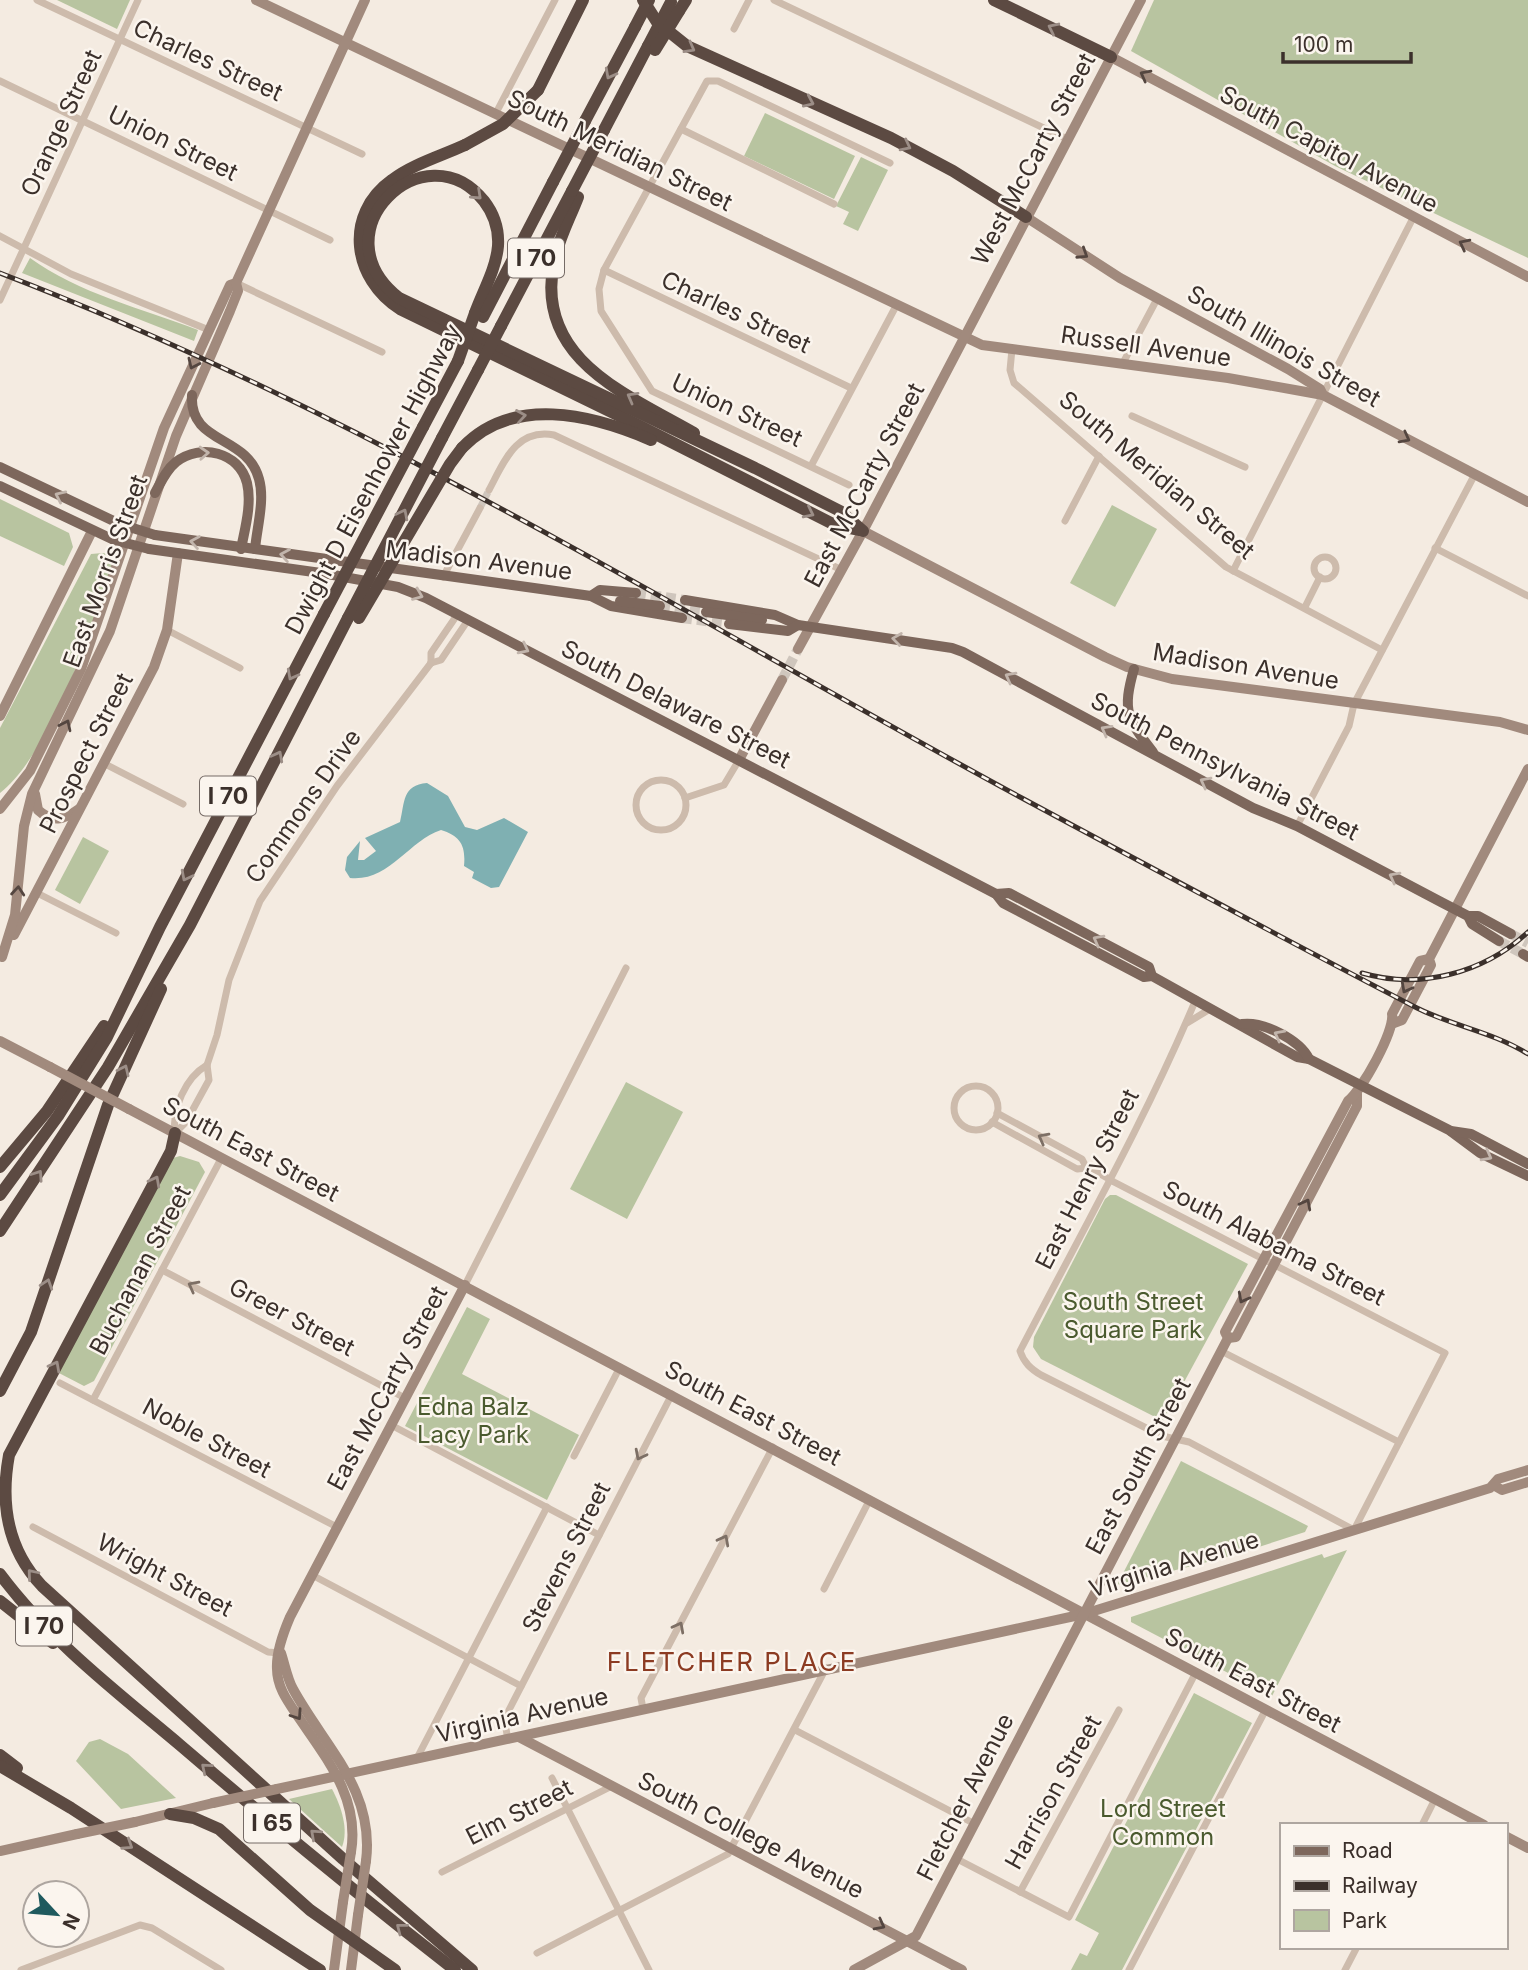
<svg xmlns="http://www.w3.org/2000/svg" width="1528" height="1970" font-family="Inter,sans-serif">
	<style>
		.green { fill: #b8c4a0 }
		.water { fill: #7fb0b2 }
		.lines { fill: none; stroke-linecap: round; stroke-linejoin: round }
		.street-tunnel { stroke: #cfc6bd; stroke-width: 7; stroke-dasharray: 7 3.5; stroke-linecap: butt }
		.secondary-tunnel { stroke: #cfc6bd; stroke-width: 10; stroke-dasharray: 10 5; stroke-linecap: butt }
		.primary-tunnel { stroke: #cfc6bd; stroke-width: 10; stroke-dasharray: 10 5; stroke-linecap: butt }
		.street { stroke: #cdbbac; stroke-width: 7 }
		.secondary { stroke: #a18a7d; stroke-width: 10 }
		.primary { stroke: #7d675c; stroke-width: 10 }
		.highway { stroke: #5c4a42; stroke-width: 12 }
		.rail-casing { stroke: #3b302b; stroke-width: 5 }
		.rail { stroke: #fbf5ee; stroke-width: 2.5; stroke-dasharray: 8; stroke-linecap: butt }
		.secondary-bridge { stroke: #a18a7d; stroke-width: 10 }
		.primary-bridge { stroke: #7d675c; stroke-width: 10 }
		.highway-bridge { stroke: #5c4a42; stroke-width: 12 }
		.oneway { stroke: #9c8e87 }
		.oneway2 { stroke: #544640 }
		.oneway3 { stroke: #c2b5ac }
		.oneway4 { stroke: #7d6f65 }
		.labels { text-anchor: middle; dominant-baseline: central; stroke-width: 5; stroke-linejoin: round; paint-order: stroke }
		.shield { fill: #fbf5ee; stroke: #756b66; stroke-width: 2 }
		.shield-label { font-size: 23px; font-weight: bold; fill: #3b302b }
		.street-label { font-size: 24px; fill: #3b302b; stroke: #fbf5ee }
		.park-label { font-size: 24px; fill: #4a5a2e; stroke: #fbf5ee }
		.neighbourhood-label { font-size: 26px; letter-spacing: 2px; fill: #8c3b22; stroke: #fbf5ee }
	</style>
	<rect width="100%" height="100%" fill="#f4ebe1"/>
	<!-- green -->
	<g class="green">
		<polygon points="57,0 130,0 117,29"/>
		<polygon points="1154,0 1528,0 1528,258 1335,166 1131,51"/>
		<polygon points="765,113 855,156 834,199 744,156"/>
		<polygon points="861,157 888,170 858,231 843,224 849,212 836,206"/>
		<path d="M30,258C78,293 143,309 198,330L194,341L22,273Z"/>
		<polygon points="0,499 69,533 73,547 64,566 0,536"/>
		<polygon points="1112,505 1157,529 1115,607 1070,583"/>
		<path d="M103,553L115,556C95,620 52,752 0,793V728L91,554Z"/>
		<polygon points="83,837 109,851 80,904 55,890"/>
		<polygon points="626,1082 683,1112 627,1219 570,1189"/>
		<polygon points="180,1156 199,1162 205,1172 94,1381 84,1386 57,1372 173,1158"/>
		<polygon points="1110,1195 1116,1195 1248,1264 1163,1421 1041,1359 1033,1347 1034,1337 1105,1199"/>
		<polygon points="467,1307 490,1319 462,1374 579,1435 547,1500 405,1426"/>
		<polygon points="1181,1461 1308,1526 1305,1532 1231,1556 1117,1585"/>
		<polygon points="1347,1550 1272,1696 1131,1622 1131,1617 1322,1554 1324,1558"/>
		<polygon points="1194,1693 1252,1723 1122,1970 1071,1970 1080,1953 1087,1956 1099,1933 1075,1920"/>
		<polygon points="100,1739 128,1754 176,1798 121,1809 76,1761 89,1742"/>
		<path d="M332,1789C341,1806 349,1829 342,1847L289,1799Z"/>
	</g>
	<!-- water -->
	<path class="water" d="M427,783L448,796L465,827L477,830L504,818L528,832L499,887L491,888L472,878L474,872L464,866C466,845 460,836 441,830C408,841 389,882 350,878L345,870L347,857L360,841L358,860H364L376,851L365,838L400,822C405,802 402,785 427,783Z"/>
	<g class="lines">
		<!-- street-tunnel -->
		<polyline class="street-tunnel" points="480,508 489,490"/>
		<!-- secondary-tunnel -->
		<polyline class="secondary-tunnel" points="782,680 798,649"/>
		<!-- primary-tunnel -->
		<g class="primary-tunnel">
			<polyline points="636,593 685,600"/>
			<polyline points="660,606 706,612"/>
			<polyline points="682,618 729,624"/>
			<polyline points="1511,934 1528,943"/>
			<polyline points="1499,941 1523,954"/>
		</g>
		<!-- street -->
		<g class="street">
			<polyline points="37,0 362,154"/>
			<polyline points="774,0 1067,139"/>
			<polyline points="734,29 749,0"/>
			<polyline points="0,81 330,240"/>
			<polyline points="496,113 555,0"/>
			<polyline points="681,129 834,204"/>
			<polyline points="0,236 71,274 209,330"/>
			<polyline points="604,270 851,388"/>
			<polyline points="236,283 382,352"/>
			<polyline points="0,300 138,0"/>
			<polyline points="1012,349 1010,370 1014,383 1226,567 1382,650"/>
			<polyline points="1123,363 1157,299"/>
			<polyline points="1132,416 1245,467"/>
			<polyline points="811,466 896,306"/>
			<polyline points="849,485 652,391 601,311 599,289 604,270 707,81 718,81 890,163"/>
			<path d="M489,490C504,462 516,428 554,435L842,570"/>
			<polyline points="1065,521 1099,456"/>
			<polyline points="1435,548 1528,596"/>
			<circle cx="1325" cy="568" r="11"/>
			<polyline points="1233,571 1413,218"/>
			<polyline points="443,577 480,508"/>
			<polyline points="1305,607 1320,577"/>
			<polyline points="167,630 240,668"/>
			<polyline points="431,663 441,660 468,620"/>
			<polyline points="431,663 431,653 457,615"/>
			<polyline points="103,763 183,804"/>
			<circle cx="661" cy="805" r="25"/>
			<polyline points="685,798 724,785 739,760"/>
			<polyline points="1297,826 1349,726 1354,704 1475,474"/>
			<polyline points="37,893 116,933"/>
			<polyline points="1187,1023 1210,1009"/>
			<circle cx="976" cy="1108" r="22"/>
			<polyline points="997,1113 1082,1159 1086,1167"/>
			<path d="M992,1122L1077,1169C1090,1166 1102,1175 1114,1182C1224,1239 1335,1296 1445,1353L1354,1530L1189,1442L1162,1436L1041,1375C1031,1369 1024,1363 1020,1351C1080,1235 1146,1119 1196,999"/>
			<polyline points="175,1133 186,1122 209,1080 207,1065 217,1035 229,980 260,901 337,786 431,663"/>
			<path d="M175,1133C172,1109 185,1078 207,1065"/>
			<polyline points="162,1270 405,1398"/>
			<polyline points="465,1285 626,968"/>
			<polyline points="1221,1351 1399,1442"/>
			<polyline points="60,1383 337,1527"/>
			<polyline points="93,1400 222,1157"/>
			<polyline points="391,1425 599,1535"/>
			<polyline points="574,1456 620,1367"/>
			<polyline points="33,1527 268,1652 280,1653"/>
			<polyline points="312,1575 521,1686"/>
			<polyline points="824,1589 870,1499"/>
			<polyline points="643,1709 641,1698 773,1447"/>
			<polyline points="795,1730 975,1824"/>
			<polyline points="508,1740 505,1723 509,1710 672,1394"/>
			<polyline points="416,1760 547,1507"/>
			<polyline points="552,1778 649,1970"/>
			<polyline points="1422,1825 1435,1799"/>
			<polyline points="957,1859 1069,1917 1195,1674"/>
			<polyline points="442,1872 612,1786"/>
			<polyline points="1020,1892 1119,1710"/>
			<polyline points="537,1953 728,1854 826,1668"/>
			<polyline points="21,1970 140,1925 152,1928 221,1970"/>
			<polyline points="1129,1970 1265,1711"/>
			<polyline points="1345,1970 1357,1947"/>
		</g>
		<!-- secondary -->
		<g class="secondary">
			<polyline points="256,0 982,345 1228,378 1323,395"/>
			<polyline points="1111,57 1528,277"/>
			<polyline points="1026,217 1120,278 1288,369 1320,389 1323,395 1528,502"/>
			<polyline points="863,531 1105,657 1127,667 1172,679 1500,722 1528,730"/>
			<polyline points="798,649 863,531 1141,0"/>
			<polyline points="0,716 92,531"/>
			<polyline points="739,760 782,680"/>
			<path d="M35,794L38,810C52,823 64,820 79,809"/>
			<polyline points="0,809 30,771 81,669 164,428 230,285 236,283 365,0"/>
			<polyline points="14,935 154,667 167,630 178,553"/>
			<polyline points="2,957 15,915 24,826 32,794 110,631 176,436 230,311 238,291 236,283"/>
			<polyline points="1394,1023 1402,1020 1431,965 1429,959 1528,769"/>
			<polyline points="0,1041 50,1067"/>
			<polyline points="129,1109 1484,1825"/>
			<polyline points="1228,1338 1236,1337 1357,1106 1357,1094"/>
			<polyline points="1495,1486 1502,1490 1528,1482"/>
			<path d="M281,1653C285,1665 287,1678 293,1689C324,1746 375,1790 366,1861"/>
			<polyline points="519,1737 962,1970"/>
			<polyline points="277,1789 1084,1614 1490,1488 1498,1479 1528,1470"/>
			<polyline points="135,1822 213,1803"/>
			<polyline points="1505,1836 1528,1848"/>
			<polyline points="0,1851 77,1834"/>
			<path d="M351,1852C360,1799 327,1759 299,1718C289,1703 277,1688 277,1669C276,1653 284,1631 290,1617L465,1285"/>
			<polyline points="334,1970 343,1902"/>
			<polyline points="351,1970 358,1915"/>
			<path d="M854,1970L916,1936L1228,1338L1225,1332L1348,1101C1362,1090 1395,1031 1392,1014L1420,961L1429,959"/>
		</g>
		<!-- primary -->
		<g class="primary">
			<path d="M192,395C189,445 247,434 259,479C265,500 257,527 255,549"/>
			<polyline points="0,467 120,524"/>
			<polyline points="0,486 114,540"/>
			<path d="M155,493C161,482 166,470 176,462C201,443 239,452 247,483C252,504 245,528 241,549"/>
			<polyline points="155,535 591,596 611,606 682,618"/>
			<polyline points="149,549 328,574 398,587 426,598 996,894 1003,903 1144,977 1152,976 1297,1057 1309,1059 1449,1130 1480,1153 1528,1176"/>
			<polyline points="591,596 600,590 636,593"/>
			<polyline points="685,600 775,615 798,625 952,648 963,652 1253,808 1297,826 1441,902 1468,916 1472,924 1499,941"/>
			<polyline points="620,601 660,606"/>
			<polyline points="706,612 762,620"/>
			<polyline points="729,624 788,631 798,625"/>
			<path d="M1134,669C1122,711 1127,719 1153,752"/>
			<polyline points="996,894 1009,893 1149,967 1152,976"/>
			<polyline points="1468,916 1478,916 1511,934"/>
			<polyline points="1523,954 1528,957"/>
			<path d="M1242,1024C1263,1021 1300,1040 1309,1059"/>
			<polyline points="1451,1131 1471,1134 1528,1164"/>
		</g>
		<!-- highway -->
		<g class="highway">
			<polyline points="643,0 657,22 687,46 891,138 953,171 1026,217"/>
			<polyline points="994,0 1111,57"/>
			<polyline points="679,11 686,0"/>
			<polyline points="538,90 583,0"/>
			<polyline points="585,121 635,27"/>
			<polyline points="604,130 648,46"/>
			<path d="M465,145C441,156 413,164 392,180C343,215 353,279 400,309L622,417L835,525L860,530"/>
			<path d="M578,197C570,218 558,240 554,262C534,359 626,394 694,433"/>
			<path d="M475,313C483,291 496,269 498,246C499,230 494,214 484,201C425,127 315,232 399,298L755,468L840,511L863,531"/>
			<polyline points="483,317 553,182"/>
			<polyline points="501,326 572,191"/>
			<polyline points="423,427 458,361"/>
			<polyline points="442,438 478,370"/>
			<path d="M462,448C512,395 591,414 651,440"/>
			<path d="M175,1133L171,1151L9,1455C0,1504 7,1549 42,1586L343,1859L472,1970"/>
			<polyline points="0,1167 47,1111 104,1026"/>
			<polyline points="0,1195 58,1116 107,1037 160,927 324,614"/>
			<polyline points="0,1231 108,1067 190,925 348,618"/>
			<polyline points="0,1391 31,1332 108,1105 161,989"/>
			<path d="M0,1574C50,1641 117,1692 180,1745C270,1822 361,1897 455,1970"/>
			<polyline points="0,1601 53,1643"/>
			<polyline points="0,1755 17,1768"/>
			<polyline points="0,1766 71,1808 320,1970"/>
			<polyline points="170,1814 194,1818 219,1829 310,1910 395,1970"/>
		</g>
		<!-- rail casing -->
		<g class="rail-casing">
			<g id="rail">
				<path d="M0,273C359,410 684,615 1020,797C1152,868 1284,939 1417,1008C1453,1026 1493,1032 1528,1054"/>
				<path d="M1362,973C1420,990 1484,973 1528,932"/>
			</g>
		</g>
		<!-- rail -->
		<use href="#rail" class="rail"/>
		<!-- secondary-bridge -->
		<g class="secondary-bridge">
			<polyline points="50,1067 129,1109"/>
			<polyline points="213,1803 277,1789"/>
			<polyline points="77,1834 135,1822"/>
			<polyline points="343,1902 351,1852"/>
			<polyline points="358,1915 366,1861"/>
		</g>
		<!-- primary-bridge -->
		<g class="primary-bridge">
			<polyline points="120,524 155,535"/>
			<polyline points="114,540 149,549"/>
		</g>
		<!-- highway-bridge -->
		<g class="highway-bridge">
			<polyline points="635,27 649,0"/>
			<polyline points="648,46 671,2"/>
			<polyline points="655,50 679,11"/>
			<polyline points="465,145 503,124 538,90"/>
			<polyline points="553,182 585,121"/>
			<polyline points="572,191 604,130"/>
			<polyline points="458,361 475,313"/>
			<polyline points="478,370 501,326"/>
			<polyline points="324,614 423,427"/>
			<polyline points="348,618 442,438"/>
			<polyline points="359,618 450,464 462,448"/>
		</g>
	</g>
	<!-- one-way arrows -->
	<defs><path id="oneway-chevron" d="M-2-3.5L2.5 0L-2 3.5" fill="none" stroke-width="1.6" stroke-linecap="round" stroke-linejoin="round" transform="scale(1.75)"/></defs>
	<g class="oneway">
		<use href="#oneway-chevron" transform="translate(1053 28) rotate(-154)"/>
		<use href="#oneway-chevron" transform="translate(690 48) rotate(29)"/>
		<use href="#oneway-chevron" transform="translate(610 74) rotate(118)"/>
		<use href="#oneway-chevron" transform="translate(809 102) rotate(24)"/>
		<use href="#oneway-chevron" transform="translate(906 146) rotate(27)"/>
		<use href="#oneway-chevron" transform="translate(477 195) rotate(43)"/>
		<use href="#oneway-chevron" transform="translate(632 397) rotate(-151)"/>
		<use href="#oneway-chevron" transform="translate(521 416) rotate(-9)"/>
		<use href="#oneway-chevron" transform="translate(809 513) rotate(26)"/>
		<use href="#oneway-chevron" transform="translate(403 514) rotate(-63)"/>
		<use href="#oneway-chevron" transform="translate(292 675) rotate(118)"/>
		<use href="#oneway-chevron" transform="translate(278 756) rotate(-62)"/>
		<use href="#oneway-chevron" transform="translate(186 876) rotate(117)"/>
		<use href="#oneway-chevron" transform="translate(124 1070) rotate(-65)"/>
		<use href="#oneway-chevron" transform="translate(38 1175) rotate(-56)"/>
		<use href="#oneway-chevron" transform="translate(155 1181) rotate(-62)"/>
		<use href="#oneway-chevron" transform="translate(47 1284) rotate(-72)"/>
		<use href="#oneway-chevron" transform="translate(55 1366) rotate(-62)"/>
		<use href="#oneway-chevron" transform="translate(32 1574) rotate(-130)"/>
		<use href="#oneway-chevron" transform="translate(206 1768) rotate(-140)"/>
		<use href="#oneway-chevron" transform="translate(315 1834) rotate(-138)"/>
		<use href="#oneway-chevron" transform="translate(128 1845) rotate(33)"/>
		<use href="#oneway-chevron" transform="translate(401 1928) rotate(-142)"/>
	</g>
	<g class="oneway2">
		<use href="#oneway-chevron" transform="translate(1145 75) rotate(-152)"/>
		<use href="#oneway-chevron" transform="translate(1464 244) rotate(-153)"/>
		<use href="#oneway-chevron" transform="translate(1083 254) rotate(33)"/>
		<use href="#oneway-chevron" transform="translate(193 364) rotate(115)"/>
		<use href="#oneway-chevron" transform="translate(1405 438) rotate(28)"/>
		<use href="#oneway-chevron" transform="translate(66 725) rotate(-64)"/>
		<use href="#oneway-chevron" transform="translate(18 891) rotate(-85)"/>
		<use href="#oneway-chevron" transform="translate(1406 988) rotate(118)"/>
		<use href="#oneway-chevron" transform="translate(1306 1204) rotate(-62)"/>
		<use href="#oneway-chevron" transform="translate(1243 1298) rotate(118)"/>
		<use href="#oneway-chevron" transform="translate(297 1715) rotate(56)"/>
		<use href="#oneway-chevron" transform="translate(880 1925) rotate(28)"/>
	</g>
	<g class="oneway3">
		<use href="#oneway-chevron" transform="translate(204 453) rotate(-3)"/>
		<use href="#oneway-chevron" transform="translate(60 496) rotate(-155)"/>
		<use href="#oneway-chevron" transform="translate(195 542) rotate(-171)"/>
		<use href="#oneway-chevron" transform="translate(285 555) rotate(-170)"/>
		<use href="#oneway-chevron" transform="translate(418 595) rotate(22)"/>
		<use href="#oneway-chevron" transform="translate(897 639) rotate(-172)"/>
		<use href="#oneway-chevron" transform="translate(524 649) rotate(27)"/>
		<use href="#oneway-chevron" transform="translate(1010 677) rotate(-152)"/>
		<use href="#oneway-chevron" transform="translate(1106 730) rotate(-151)"/>
		<use href="#oneway-chevron" transform="translate(1205 782) rotate(-152)"/>
		<use href="#oneway-chevron" transform="translate(1394 877) rotate(-152)"/>
		<use href="#oneway-chevron" transform="translate(1098 940) rotate(-152)"/>
		<use href="#oneway-chevron" transform="translate(1279 1035) rotate(-152)"/>
		<use href="#oneway-chevron" transform="translate(1487 1156) rotate(28)"/>
	</g>
	<g class="oneway4">
		<use href="#oneway-chevron" transform="translate(1043 1138) rotate(-152)"/>
		<use href="#oneway-chevron" transform="translate(193 1286) rotate(-152)"/>
		<use href="#oneway-chevron" transform="translate(640 1455) rotate(117)"/>
		<use href="#oneway-chevron" transform="translate(724 1540) rotate(-62)"/>
		<use href="#oneway-chevron" transform="translate(679 1627) rotate(-62)"/>
	</g>
	<g class="labels">
		<!-- shield labels -->
		<g class="shield">
			<rect x="508" y="238.5" width="56" height="39" rx="5"/>
			<rect x="200" y="776.5" width="56" height="39" rx="5"/>
			<rect x="16" y="1606.5" width="56" height="39" rx="5"/>
			<rect x="244" y="1803.5" width="56" height="39" rx="5"/>
		</g>
		<g class="shield-label">
			<text x="536" y="258">I 70</text>
			<text x="228" y="796">I 70</text>
			<text x="44" y="1626">I 70</text>
			<text x="272" y="1823">I 65</text>
		</g>
		<!-- street labels -->
		<g class="street-label">
			<text transform="translate(208 60) rotate(25)">Charles Street</text>
			<text transform="translate(61 123) rotate(-65)">Orange Street</text>
			<text transform="translate(173 143) rotate(26)">Union Street</text>
			<text transform="translate(1329 149) rotate(28)">South Capitol Avenue</text>
			<text transform="translate(620 150) rotate(26)">South Meridian Street</text>
			<text transform="translate(1033 159) rotate(-62)">West McCarty Street</text>
			<text transform="translate(736 312) rotate(25)">Charles Street</text>
			<text transform="translate(1146 346) rotate(8)">Russell Avenue</text>
			<text transform="translate(1284 346) rotate(30)">South Illinois Street</text>
			<text transform="translate(737 410) rotate(25)">Union Street</text>
			<text transform="translate(1157 475) rotate(40)">South Meridian Street</text>
			<text transform="translate(373 479) rotate(-62)">Dwight D Eisenhower Highway</text>
			<text transform="translate(864 485) rotate(-62)">East McCarty Street</text>
			<text transform="translate(479 560) rotate(7)">Madison Avenue</text>
			<text transform="translate(105 571) rotate(-70)">East Morris Street</text>
			<text transform="translate(1246 666) rotate(9)">Madison Avenue</text>
			<text transform="translate(676 704) rotate(27)">South Delaware Street</text>
			<text transform="translate(86 753) rotate(-63)">Prospect Street</text>
			<text transform="translate(1225 766) rotate(27)">South Pennsylvania Street</text>
			<text transform="translate(303 806) rotate(-55)">Commons Drive</text>
			<text transform="translate(251 1149) rotate(28)">South East Street</text>
			<text transform="translate(1087 1179) rotate(-63)">East Henry Street</text>
			<text transform="translate(1274 1243) rotate(27)">South Alabama Street</text>
			<text transform="translate(140 1270) rotate(-62)">Buchanan Street</text>
			<text transform="translate(292 1317) rotate(28)">Greer Street</text>
			<text transform="translate(387 1388) rotate(-62)">East McCarty Street</text>
			<text transform="translate(753 1413) rotate(28)">South East Street</text>
			<text transform="translate(207 1438) rotate(28)">Noble Street</text>
			<text transform="translate(1138 1466) rotate(-62)">East South Street</text>
			<text transform="translate(566 1557) rotate(-63)">Stevens Street</text>
			<text transform="translate(1174 1564) rotate(-17)">Virginia Avenue</text>
			<text transform="translate(165 1575) rotate(28)">Wright Street</text>
			<text transform="translate(1253 1680) rotate(28)">South East Street</text>
			<text transform="translate(522 1715) rotate(-13)">Virginia Avenue</text>
			<text transform="translate(1053 1792) rotate(-61)">Harrison Street</text>
			<text transform="translate(965 1797) rotate(-63)">Fletcher Avenue</text>
			<text transform="translate(519 1812) rotate(-27)">Elm Street</text>
			<text transform="translate(751 1835) rotate(27)">South College Avenue</text>
		</g>
		<!-- park labels -->
		<g class="park-label">
			<text x="1133" y="1301">South Street<tspan x="1133" dy="28">Square Park</tspan></text>
			<text x="473" y="1406">Edna Balz<tspan x="473" dy="28">Lacy Park</tspan></text>
			<text x="1163" y="1808">Lord Street<tspan x="1163" dy="28">Common</tspan></text>
		</g>
		<!-- neighbourhood labels -->
		<g class="neighbourhood-label">
			<text x="732" y="1661">FLETCHER PLACE</text>
		</g>
	</g>
	<!-- legend -->
	<rect x="1280" y="1823" width="228" height="126" fill="#fbf5ee" stroke="#aea6a0" stroke-width="2"/>
	<rect x="1294" y="1846" width="35" height="10" fill="#7d675c" stroke="#aea6a0" stroke-width="2"/>
	<text x="1342" y="1858" font-size="21" fill="#3b302b">Road</text>
	<rect x="1294" y="1881" width="35" height="10" fill="#3b302b" stroke="#aea6a0" stroke-width="2"/>
	<text x="1342" y="1893" font-size="21" fill="#3b302b">Railway</text>
	<rect x="1294" y="1910" width="35" height="21" fill="#b8c4a0" stroke="#aea6a0" stroke-width="2"/>
	<text x="1342" y="1928" font-size="21" fill="#3b302b">Park</text>
	<!-- north arrow -->
	<g transform="translate(56 1914) rotate(116)"><circle r="33" fill="#fbf5ee" stroke="#aea6a0" stroke-width="2"/>
	<path d="M0-5L12 26L0 18L-12 26Z" fill="#1f5a5e"/>
	<text y="-10" font-size="19" font-weight="bold" text-anchor="middle" fill="#3b302b">N</text>
	</g>
	<!-- scale -->
	<path d="M1283 52v10h128v-10" fill="none" stroke="#3b302b" stroke-width="3.5"/>
	<text x="1294" y="52" font-size="21" fill="#3b302b" stroke="#fbf5ee" stroke-width="5" paint-order="stroke">100 m</text>
</svg>
